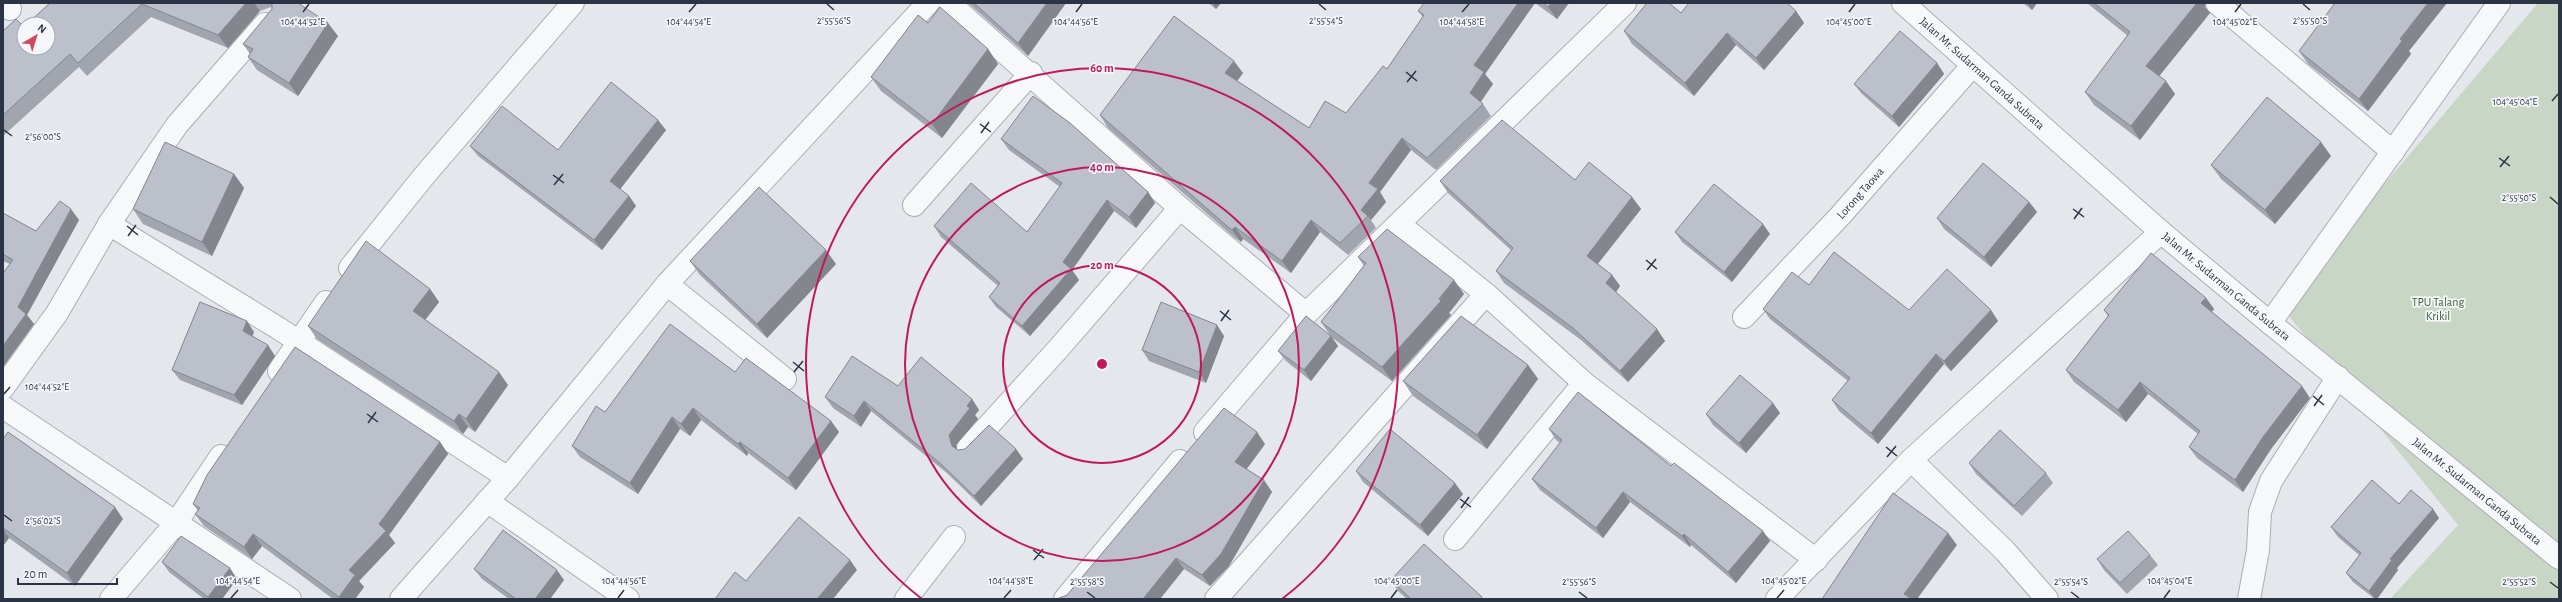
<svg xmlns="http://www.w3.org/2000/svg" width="2562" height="602" font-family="'Alegreya Sans',sans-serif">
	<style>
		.green { fill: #c9d6c5 }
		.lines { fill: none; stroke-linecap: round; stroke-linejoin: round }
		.minor-casing { stroke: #a9aeb7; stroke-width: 24 }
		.minor { stroke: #f7f8fa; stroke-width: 22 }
		.wall { fill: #a1a5ae }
		.shaded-wall { fill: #83868d }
		.building { fill: #bbc0ca; stroke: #83868d }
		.ticks { fill: none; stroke: #2b3445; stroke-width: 1.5 }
		.ring { fill: none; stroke: #c2185b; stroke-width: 2 }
		.labels { text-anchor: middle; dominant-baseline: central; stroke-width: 3.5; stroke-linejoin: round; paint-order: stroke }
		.street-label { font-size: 12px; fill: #2b3445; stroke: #f4f6f9 }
		.park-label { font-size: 12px; fill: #3f6138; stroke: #f4f6f9 }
		.ticks-label { font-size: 10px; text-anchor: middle; fill: #2b3445; stroke: #f4f6f9; stroke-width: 3.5; stroke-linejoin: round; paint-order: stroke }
		.centre { fill: #c2185b; stroke: #f4f6f9; stroke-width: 2 }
		.ring-label { font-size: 12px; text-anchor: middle; font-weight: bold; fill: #c2185b; stroke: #f4f6f9; stroke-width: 3.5; stroke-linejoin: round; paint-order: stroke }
	</style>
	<rect width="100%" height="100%" fill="#e4e7ec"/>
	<!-- green -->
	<polygon class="green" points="2538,3 2559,3 2559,599 2390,599 2458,525 2281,306"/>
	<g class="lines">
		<!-- minor casing -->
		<g class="minor-casing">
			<g id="minor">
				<polyline points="4,3 10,9"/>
				<polyline points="949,3 1180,208 1306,314"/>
				<path id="s1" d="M1903,3L2161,232L2270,323L2559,558"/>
				<polyline points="2217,3 2393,152"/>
				<polyline points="914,205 1031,73"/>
				<polyline points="109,224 278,328 508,478"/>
				<polyline points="1399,224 1486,294 1584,383 1816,560"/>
				<polyline points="350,268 424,176 573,3"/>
				<polyline points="667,284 785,379"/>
				<path id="s2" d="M1744,317L1840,216L1973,65"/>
				<polyline points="2270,323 2499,3"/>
				<polyline points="279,371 326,302"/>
				<polyline points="3,388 57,313 109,224 177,125 265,24"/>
				<polyline points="3,407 290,599"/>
				<polyline points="1205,432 1306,314 1625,3"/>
				<polyline points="968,448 1059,348 1180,208"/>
				<polyline points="1911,460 2005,551 2047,599"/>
				<polyline points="487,501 628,599"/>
				<polyline points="1455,539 1584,383"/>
				<polyline points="111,599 176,523 221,456"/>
				<polyline points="401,599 508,478 667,284 928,3"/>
				<polyline points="906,599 954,537"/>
				<polyline points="1065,599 1180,461"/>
				<polyline points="1216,599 1486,294"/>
				<polyline points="1777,599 1911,460 2161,232"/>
				<polyline points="2249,599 2258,550 2260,512 2271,481 2338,377"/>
			</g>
		</g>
		<!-- minor -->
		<use href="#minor" class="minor"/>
	</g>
	<!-- wall -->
	<g class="wall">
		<polygon points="50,3 298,3 338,36 298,96 257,70 248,57 250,54 243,44 272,9 272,8 271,7 260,11 228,48 151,17 87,76 79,67 3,136 3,31 24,27"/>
		<polygon points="968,3 1066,3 1028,56"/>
		<polygon points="1208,3 1221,3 1216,9"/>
		<polygon points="1535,3 1485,74 1493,84 1481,102 1483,104 1491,116 1436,170 1411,150 1380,192 1386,202 1371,220 1376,228 1348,255 1320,232 1291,273 1243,239 1241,242 1235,238 1108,128 1100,115 1243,73 1237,81 1309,128 1346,113 1387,69 1423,17 1418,11"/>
		<polygon points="1535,3 1569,3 1557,19"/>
		<polygon points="2023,3 2037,3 2032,10"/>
		<polygon points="2087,3 2206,3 2205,7 2210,13 2159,76 2175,94 2140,140 2094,105 2085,92 2128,36"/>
		<polygon points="1796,11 1804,23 1764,70 1736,45 1694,96 1632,44 1624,31 1681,13"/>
		<polygon points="928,23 988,49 998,64 942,138 881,91 871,77"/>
		<polygon points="2299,51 2409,51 2411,54 2368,111 2308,64"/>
		<polygon points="1937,63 1944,74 1899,127 1862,94 1854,84"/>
		<polygon points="666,130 620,189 629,196 636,206 602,250 478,156 470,146 558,150"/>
		<polygon points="1001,139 1148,192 1155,203 1136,228 1114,211 1072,270 1079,280 1030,336 996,307 989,297 998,286 941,237 934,226 1027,232 1060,187 1009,150"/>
		<polygon points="2331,156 2275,224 2221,179 2211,165"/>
		<polygon points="234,174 244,188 212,256 143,224 133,209"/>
		<polygon points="1575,180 1632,197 1641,209 1598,264 1612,275 1620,286 1616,292 1665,341 1628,382 1581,340 1504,283 1496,271 1511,250 1448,193 1440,181"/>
		<polygon points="2029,202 2037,212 1991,267 1944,229 1937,218"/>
		<polygon points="3,213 36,231 79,220 27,315 34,324 3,367 3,273 10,264 3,261"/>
		<polygon points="1675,232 1770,234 1732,282 1682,242"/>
		<polygon points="1358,257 1464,294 1449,313 1451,315 1392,381 1331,337 1338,346 1311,381 1286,361 1278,351 1330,335 1321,322 1364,266"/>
		<polygon points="690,261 836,264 767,338 700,275"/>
		<polygon points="1809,285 1909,310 1998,321 1951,371 1944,364 1878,444 1839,411 1832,400 1848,381 1770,319 1763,309"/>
		<polygon points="430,289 439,302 425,320 508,385 475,432 468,427 463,434 317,339 308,326"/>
		<polygon points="2206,298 2214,309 2212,312 2310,398 2271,449 2243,492 2197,458 2189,447 2198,434 2148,394 2126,422 2074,382 2066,370 2108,316 2104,310"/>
		<polygon points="254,332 252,336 275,356 242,405 180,380 172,370"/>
		<polygon points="1224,336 1206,383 1149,361 1142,350"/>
		<polygon points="1528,365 1538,379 1487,449 1413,396 1403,381"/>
		<polygon points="735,372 831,421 839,432 796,490 748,453 747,456 701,420 690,436 680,429 638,494 580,457 572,446 605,412"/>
		<polygon points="898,386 972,399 979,410 975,415 978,419 956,445 957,449 958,450 1016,449 1023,459 981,506 948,474 871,411 861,427 833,408 825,397"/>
		<polygon points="1780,413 1746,453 1713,425 1706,414"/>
		<polygon points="1549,429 1671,466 1770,541 1736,583 1691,545 1690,547 1630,502 1603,538 1540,490 1532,479 1560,443 1556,440"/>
		<polygon points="3,439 123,519 75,586 9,538 3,546"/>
		<polygon points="440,442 448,454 389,535 395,543 359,581 364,587 355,599 333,599 262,546 252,559 204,526 195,514 198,511 193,504"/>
		<polygon points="1265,444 1246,470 1272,492 1229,566 1210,586 1184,569 1160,599 1057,599 1067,595"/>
		<polygon points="1969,463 2046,473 2053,483 2022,516 1976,474"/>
		<polygon points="1356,471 1463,494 1428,536 1363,482"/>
		<polygon points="2399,504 2439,518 2397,568 2398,570 2377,599 2375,599 2353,582 2346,573 2359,555 2338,537 2331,527"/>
		<polygon points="2150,555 2158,565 2127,594 2104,570 2097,559"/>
		<polygon points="162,562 237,579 222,599 204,599 169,572"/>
		<polygon points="474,569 564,580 550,599 509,599 482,579"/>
		<polygon points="1391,580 1482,597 1483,599 1407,599 1398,591"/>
	</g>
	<!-- shaded-wall -->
	<g class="shaded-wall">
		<polygon points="246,3 254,3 260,11 228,48 218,35"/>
		<polygon points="1047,3 1066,3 1028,56 1018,43"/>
		<polygon points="1212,3 1221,3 1216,9"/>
		<polygon points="1518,3 1535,3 1485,74 1493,84 1478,105 1470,93 1474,65"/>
		<polygon points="1551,3 1569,3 1557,19 1548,7"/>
		<polygon points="2027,3 2037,3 2032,10"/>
		<polygon points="2197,3 2206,3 2205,7 2210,13 2156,80 2146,66"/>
		<polygon points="2428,3 2447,3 2409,51 2411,54 2368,111 2359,99 2400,39"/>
		<polygon points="1796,11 1804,23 1764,70 1756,58"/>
		<polygon points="328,23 338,36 298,96 289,83"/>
		<polygon points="1727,33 1736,45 1694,96 1685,83"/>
		<polygon points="988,49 998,64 942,138 932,124"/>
		<polygon points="1234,61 1243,73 1234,85 1225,73"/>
		<polygon points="1937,63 1944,74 1899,127 1892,116"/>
		<polygon points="2166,81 2175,94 2140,140 2131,126"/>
		<polygon points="658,120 666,130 618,192 610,181"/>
		<polygon points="1402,138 1411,150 1380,192 1386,202 1371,220 1368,216 1361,210 1369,183"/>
		<polygon points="2321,142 2331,156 2275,224 2265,210"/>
		<polygon points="234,174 244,188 212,256 202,242"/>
		<polygon points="1148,192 1155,203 1136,228 1129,217"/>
		<polygon points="629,196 636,206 602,250 594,240"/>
		<polygon points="1632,197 1641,209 1595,267 1587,256"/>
		<polygon points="1107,200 1114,211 1072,270 1079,280 1030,336 1022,326 1063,262"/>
		<polygon points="2029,202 2037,212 1991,267 1984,257"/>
		<polygon points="71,209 79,220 27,315 34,324 3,367 3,346 18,307"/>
		<polygon points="1311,220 1320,232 1291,273 1282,261"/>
		<polygon points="1763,224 1770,234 1732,282 1724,272"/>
		<polygon points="1235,227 1243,239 1241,242 1232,230"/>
		<polygon points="826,250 836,264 767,338 757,324"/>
		<polygon points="1612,275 1620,286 1614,295 1606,283"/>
		<polygon points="1454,280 1464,294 1449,313 1451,315 1392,381 1382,367 1439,299"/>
		<polygon points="430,289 439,302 422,324 413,311"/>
		<polygon points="2206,298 2214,309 2209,315 2201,303"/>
		<polygon points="1991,310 1998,321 1951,371 1944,361"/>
		<polygon points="247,321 254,332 250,342 243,331"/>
		<polygon points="1217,325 1224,336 1206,383 1199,372"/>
		<polygon points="1657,329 1665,341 1628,382 1620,371"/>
		<polygon points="1331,336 1338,346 1311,381 1304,370"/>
		<polygon points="268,345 275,356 242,405 234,395"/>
		<polygon points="1936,354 1944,364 1878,444 1871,433"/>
		<polygon points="1528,365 1538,379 1487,449 1477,435"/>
		<polygon points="499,372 508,385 475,432 466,419"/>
		<polygon points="2140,382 2148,394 2126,422 2118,410"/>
		<polygon points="2302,386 2310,398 2271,449 2243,492 2235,480 2263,437"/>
		<polygon points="972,399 979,410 975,415 978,419 956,445 959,457 952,446 949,435 967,406"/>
		<polygon points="864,401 871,411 861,427 854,416"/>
		<polygon points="1773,403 1780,413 1746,453 1739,443"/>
		<polygon points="693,408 701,420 690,436 681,424"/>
		<polygon points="459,414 468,427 463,434 454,421"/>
		<polygon points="672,417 680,429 638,494 630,483"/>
		<polygon points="831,421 839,432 796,490 788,478"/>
		<polygon points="1257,432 1265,444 1243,474 1235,462"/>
		<polygon points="440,442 448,454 389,535 395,543 359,581 364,587 355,599 340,599 339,597 349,570 379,524"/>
		<polygon points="740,442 748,453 747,456 738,444"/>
		<polygon points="1016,449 1023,459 981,506 974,496"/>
		<polygon points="1264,480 1272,492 1229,566 1210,586 1202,575"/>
		<polygon points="1455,483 1463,494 1428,536 1420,525"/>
		<polygon points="1623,492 1630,502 1603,538 1596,528"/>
		<polygon points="115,507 123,519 75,586 67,573"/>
		<polygon points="2433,509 2439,518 2397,568 2398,570 2377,599 2375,599 2369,591 2390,559"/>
		<polygon points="3,529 9,538 3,546"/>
		<polygon points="1763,531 1770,541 1736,583 1728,572"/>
		<polygon points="1948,533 1957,545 1917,599 1908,599 1904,594"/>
		<polygon points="253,534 262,546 252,559 244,547"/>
		<polygon points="1684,534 1691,545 1690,547 1682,536"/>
		<polygon points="1176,558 1184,569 1160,599 1143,599"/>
		<polygon points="850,560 857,570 833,599 817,599"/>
		<polygon points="230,568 237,579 222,599 210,599 208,597"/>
		<polygon points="557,570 564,580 550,599 535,599"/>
	</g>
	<!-- building -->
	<g class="building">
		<polygon points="50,3 246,3 218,35 142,4 78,63 70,54 3,115 3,31 16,19 24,27 24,48 48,48 48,24 27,24"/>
		<polygon points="272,3 298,3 328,23 289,83 248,57 253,49 243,44 272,9"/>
		<polygon points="974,3 1047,3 1018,43"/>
		<polygon points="1424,3 1518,3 1474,65 1484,72 1470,93 1483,104 1427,158 1402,138 1369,183 1378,189 1361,210 1368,216 1340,243 1311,220 1282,261 1235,227 1232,230 1227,226 1100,115 1174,16 1234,61 1225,73 1309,128 1325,101 1346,113 1383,66 1387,69 1424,15 1418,11"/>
		<polygon points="1543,3 1551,3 1548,7"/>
		<polygon points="1647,3 1669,3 1681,13 1689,3 1787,3 1796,11 1756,58 1727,33 1685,83 1624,31"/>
		<polygon points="2094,3 2197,3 2146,66 2166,81 2131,126 2085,92 2130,32"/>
		<polygon points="2335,3 2428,3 2400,39 2402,41 2359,99 2299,51"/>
		<polygon points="940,7 988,49 932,124 871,77 918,15 928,23"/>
		<polygon points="1900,31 1937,63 1892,116 1854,84"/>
		<polygon points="611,82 658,120 610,181 629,196 594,240 470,146 502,106 558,150"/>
		<polygon points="1033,96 1070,123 1148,192 1129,217 1107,200 1063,262 1071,269 1022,326 989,297 1000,283 934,226 971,183 1027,232 1062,183 1001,139"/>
		<polygon points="2267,97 2321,142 2265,210 2211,165"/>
		<polygon points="1502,120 1575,180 1589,162 1632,197 1587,256 1612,275 1606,283 1657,329 1620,371 1573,328 1496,271 1513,248 1440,181"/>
		<polygon points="165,142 234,174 202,242 133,209"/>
		<polygon points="1983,163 2029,202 1984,257 1937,218"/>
		<polygon points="1714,184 1763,224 1724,272 1675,232"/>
		<polygon points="759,187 826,250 757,324 690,261"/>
		<polygon points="60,201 71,209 18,307 26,314 3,346 3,273 13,260 3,254 3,213 36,231"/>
		<polygon points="1387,229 1454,280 1439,299 1441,301 1382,367 1321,322 1366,263 1358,257"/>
		<polygon points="366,241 430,289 413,311 499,372 466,419 459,414 454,421 308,326"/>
		<polygon points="1834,252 1909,310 1947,269 1991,310 1944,361 1936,354 1871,433 1832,400 1850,378 1763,309 1792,272 1809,285"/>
		<polygon points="2151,253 2206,298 2201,303 2302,386 2263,437 2235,480 2189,447 2200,431 2140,382 2118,410 2066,370 2109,315 2104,310"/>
		<polygon points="200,302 247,321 243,331 268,345 234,395 172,370"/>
		<polygon points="1161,302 1217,325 1199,372 1142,350"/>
		<polygon points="1306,316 1331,336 1304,370 1278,351"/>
		<polygon points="1461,316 1528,365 1477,435 1403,381"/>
		<polygon points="670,324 735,372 746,358 831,421 788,478 740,442 738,444 693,408 681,424 672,417 630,483 572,446 596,406 605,412"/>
		<polygon points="295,347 440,442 379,524 386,531 349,570 355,575 339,597 253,534 244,547 195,514 200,508 193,504 207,475"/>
		<polygon points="852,356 898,386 921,357 972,399 967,406 970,408 949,435 952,446 958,450 965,449 989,425 1016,449 974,496 941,464 864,401 854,416 825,397"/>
		<polygon points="1740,375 1773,403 1739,443 1706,414"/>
		<polygon points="1578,392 1671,466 1674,463 1763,531 1728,572 1684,534 1682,536 1623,492 1596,528 1532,479 1562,440 1549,429"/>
		<polygon points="1224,408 1257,432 1235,462 1264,480 1221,554 1202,575 1176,558 1143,599 1057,599 1067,595"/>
		<polygon points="1390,429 1455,483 1420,525 1356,471"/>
		<polygon points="2000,430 2046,473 2014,506 1969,463"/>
		<polygon points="8,432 115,507 67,573 3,528 3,439"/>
		<polygon points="2372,480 2399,504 2411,490 2433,509 2390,559 2392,560 2369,591 2346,573 2361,553 2331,527"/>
		<polygon points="1893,493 1948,533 1904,594 1912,599 1822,599"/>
		<polygon points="799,517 850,560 817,599 715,599 735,572 746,581"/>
		<polygon points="503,530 557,570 535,599 516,599 474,569"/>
		<polygon points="2128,531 2150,555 2120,583 2097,559"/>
		<polygon points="181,536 230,568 208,597 162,562"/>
		<polygon points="1424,544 1482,597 1480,599 1411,599 1391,580"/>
	</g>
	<!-- ticks -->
	<path class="ticks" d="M827,4L834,10M1319,4L1326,10M2303,4L2310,10M303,12L309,4M689,12L696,4M1076,12L1082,4M1462,12L1469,4M1849,12L1855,4M2235,12L2241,4M1406,72L1417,81M1407,82L1416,71M2552,101L2558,94M980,124L991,132M4,130L12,136M981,133L989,122M2499,158L2510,166M2500,167L2509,156M553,175L564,183M554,185L563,174M2550,197L2558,204M2073,209L2084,217M2074,219L2082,208M127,226L138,235M128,236L136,225M1646,260L1657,269M1647,270L1656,259M1220,311L1231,320M1221,321L1229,310M793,362L804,371M794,372L803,361M4,394L10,387M2313,396L2324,405M2314,406L2322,395M367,414L378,422M368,423L376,412M1886,447L1897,456M1887,457L1896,446M1460,499L1471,507M1461,508L1469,497M4,515L12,521M1033,550L1044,558M1034,560L1043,549M2550,582L2558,588M1087,592L1095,598M1579,592L1587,598M2071,592L2079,598M231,598L238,590M618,598L624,590M1004,598L1011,590M1391,598L1397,590M1777,598L1784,590M2164,598L2170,590"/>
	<!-- distance rings -->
	<g class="ring">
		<circle cx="1102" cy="364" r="99"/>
		<circle cx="1102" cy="364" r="197"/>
		<path d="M922 599A296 296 0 1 1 1282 599"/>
	</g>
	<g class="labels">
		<!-- street labels -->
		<g class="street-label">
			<text stroke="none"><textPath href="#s1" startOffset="106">Jalan Mr. Sudarman Ganda Subrata</textPath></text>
			<text stroke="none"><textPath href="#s2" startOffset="170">Lorong Taowa</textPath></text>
			<text stroke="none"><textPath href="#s1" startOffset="430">Jalan Mr. Sudarman Ganda Subrata</textPath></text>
			<text stroke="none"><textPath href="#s1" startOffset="754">Jalan Mr. Sudarman Ganda Subrata</textPath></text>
		</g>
		<!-- park labels -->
		<g class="park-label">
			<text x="2438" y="302">TPU Talang<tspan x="2438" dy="14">Krikil</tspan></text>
		</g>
	</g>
	<g class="ticks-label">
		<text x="834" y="24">2°55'56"S</text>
		<text x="1326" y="24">2°55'54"S</text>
		<text x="2310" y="24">2°55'50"S</text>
		<text x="689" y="25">104°44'54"E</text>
		<text x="2235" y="25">104°45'02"E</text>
		<text x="303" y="25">104°44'52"E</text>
		<text x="1076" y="25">104°44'56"E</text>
		<text x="1462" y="25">104°44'58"E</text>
		<text x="1849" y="25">104°45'00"E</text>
		<text x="2515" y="105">104°45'04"E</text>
		<text x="43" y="140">2°56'00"S</text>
		<text x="2519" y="201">2°55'50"S</text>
		<text x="47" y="390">104°44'52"E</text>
		<text x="43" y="524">2°56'02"S</text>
		<text x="238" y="584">104°44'54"E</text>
		<text x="624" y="584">104°44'56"E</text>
		<text x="1011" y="584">104°44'58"E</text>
		<text x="1397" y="584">104°45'00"E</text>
		<text x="1784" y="584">104°45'02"E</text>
		<text x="2170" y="584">104°45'04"E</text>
		<text x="2519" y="585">2°55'52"S</text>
		<text x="1087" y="585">2°55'58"S</text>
		<text x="1579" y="585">2°55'56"S</text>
		<text x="2071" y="585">2°55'54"S</text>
	</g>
	<circle cx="1102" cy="364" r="6" class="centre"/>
	<g class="ring-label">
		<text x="1102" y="72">60 m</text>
		<text x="1102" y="171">40 m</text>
		<text x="1102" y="269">20 m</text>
	</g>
	<!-- border -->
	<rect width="2562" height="602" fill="none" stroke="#2b3445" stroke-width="8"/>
	<!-- north arrow -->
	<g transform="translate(36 36) rotate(38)"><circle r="19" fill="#f4f6f9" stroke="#a4a8b1"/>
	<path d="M0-3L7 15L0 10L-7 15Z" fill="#d1495b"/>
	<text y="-6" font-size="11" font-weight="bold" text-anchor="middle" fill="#2b3445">N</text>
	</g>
	<!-- scale -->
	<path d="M18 578v6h99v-6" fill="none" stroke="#2b3445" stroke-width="2"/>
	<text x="24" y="578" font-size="12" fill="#2b3445" stroke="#f4f6f9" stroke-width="3" paint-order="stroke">20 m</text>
</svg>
